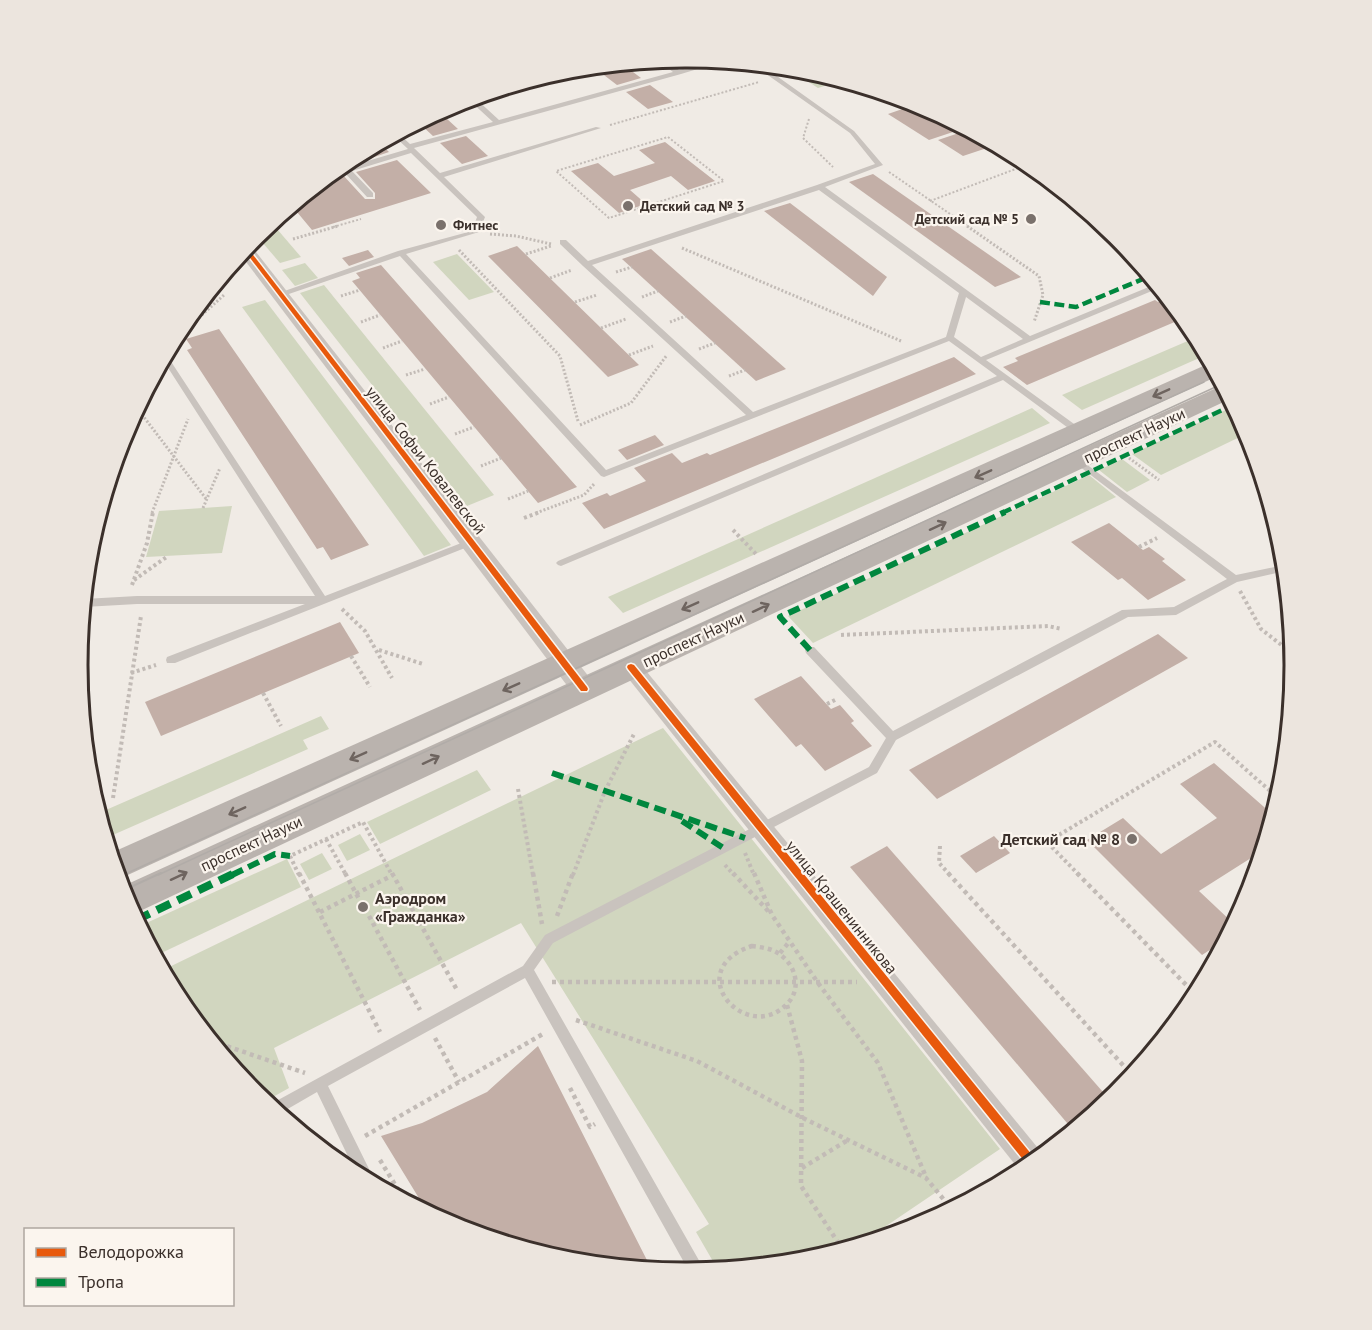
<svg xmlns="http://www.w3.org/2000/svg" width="1372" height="1330" font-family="'PT Sans',sans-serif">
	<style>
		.green { fill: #d1d6bf }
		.building { fill: #c3afa7 }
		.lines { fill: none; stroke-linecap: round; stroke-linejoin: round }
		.path-far3 { stroke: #c2bbb6; stroke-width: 2; stroke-dasharray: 2 2; stroke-linecap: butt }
		.path-far2 { stroke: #c2bbb6; stroke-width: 3; stroke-dasharray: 2 2; stroke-linecap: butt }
		.path-far1 { stroke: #c2bbb6; stroke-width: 4; stroke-dasharray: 3 3; stroke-linecap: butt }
		.path { stroke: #c2bbb6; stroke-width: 4.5; stroke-dasharray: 4 4; stroke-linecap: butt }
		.service { fill: #c9c3be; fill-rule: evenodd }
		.minor { fill: #c9c3be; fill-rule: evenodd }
		.tertiary { fill: #c9c3be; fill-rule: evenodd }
		.secondary { fill: #bab3ae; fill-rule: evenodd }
		.tram-far1 { stroke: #b1aca8; stroke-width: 1.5 }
		.tram { stroke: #b1aca8; stroke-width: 2 }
		.quiet-far2 { stroke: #00873e; stroke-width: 4.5; stroke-dasharray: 10 4.5; stroke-linecap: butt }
		.quiet-far1 { stroke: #00873e; stroke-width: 6; stroke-dasharray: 12 6; stroke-linecap: butt }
		.quiet { stroke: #00873e; stroke-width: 8; stroke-dasharray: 15 8; stroke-linecap: butt }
		.cycleway-casing { stroke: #fbf5ee; stroke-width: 3 }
		.cycleway { fill: #e8590c; fill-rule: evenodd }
		.oneway { stroke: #6e645f }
		.poi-dot { fill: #7a716c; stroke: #fbf5ee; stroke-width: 2 }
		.labels { text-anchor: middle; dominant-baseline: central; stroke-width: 4.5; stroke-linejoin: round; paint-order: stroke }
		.far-poi-label { font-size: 14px; font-weight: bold; fill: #3b302b; stroke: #fbf5ee; text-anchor: start }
		.street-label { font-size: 16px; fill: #3b302b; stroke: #fbf5ee }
		.poi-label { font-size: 16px; font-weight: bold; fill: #3b302b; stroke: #fbf5ee; text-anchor: end }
		.rim { fill: none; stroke: #3b302b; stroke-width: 3 }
	</style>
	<rect width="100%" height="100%" fill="#f0ebe5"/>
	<!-- green -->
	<g class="green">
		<polygon points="802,68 805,69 843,80 818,88 792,71"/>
		<polygon points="271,222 301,257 280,263 256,235"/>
		<polygon points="457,254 494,292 469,300 433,262"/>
		<polygon points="305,263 318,278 295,286 282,270"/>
		<polygon points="324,285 494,495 467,506 300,293"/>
		<polygon points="265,300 451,545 424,556 242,307"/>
		<polygon points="1197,337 1206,355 1082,410 1062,395"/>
		<polygon points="1234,406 1248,433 1161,475 1132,454"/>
		<polygon points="1032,408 1050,423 623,613 608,597"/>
		<polygon points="1122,459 1150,480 1127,492 1099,470"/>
		<polygon points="1089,475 1116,497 813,643 788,616"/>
		<polygon points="232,506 222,553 146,557 159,511"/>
		<polygon points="321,716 329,729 303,740 308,749 106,838 99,813"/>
		<polygon points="663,728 1000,1149 858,1245 804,1261 718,1270 696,1232 709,1224 521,923 274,1048 289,1088 264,1102 256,1095 180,1003 163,970"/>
		<polygon points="477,770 491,790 380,844 367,822"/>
		<polygon points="360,834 370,850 347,861 338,845"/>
		<polygon points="322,853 332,869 309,880 300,864"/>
		<polygon points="287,859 301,887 155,956 142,925"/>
	</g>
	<!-- building -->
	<g class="building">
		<polygon points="621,63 641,78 617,85 592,66"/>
		<polygon points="650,85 673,102 648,109 626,92"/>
		<polygon points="911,106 953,132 929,140 888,114"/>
		<polygon points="439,111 446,118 458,129 433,136 418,122"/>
		<polygon points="968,130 996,145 963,156 938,140"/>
		<polygon points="466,136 488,156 462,164 440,143"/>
		<polygon points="665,142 715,181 688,190 671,176 630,190 646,204 619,213 571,171 598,163 614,176 655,163 639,150"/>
		<polygon points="380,143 389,152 342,168 342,174 365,199 375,199 375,193 356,172 397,160 431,193 312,230 292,206 348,159"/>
		<polygon points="873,174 1021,277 995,287 849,182"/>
		<polygon points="790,203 887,277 873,296 764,211"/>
		<polygon points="517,246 601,328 639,365 608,377 488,256"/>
		<polygon points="651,249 786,369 756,381 622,259"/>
		<polygon points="368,250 374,257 349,266 342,258"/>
		<polygon points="381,265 561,469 577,487 538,503 352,281 360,278 356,273"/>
		<polygon points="1168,298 1184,318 1027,385 1003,367 1018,361 1015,358 1155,300 1158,302"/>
		<polygon points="219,329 369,545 331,560 323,547 317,549 187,350 192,348 186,339"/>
		<polygon points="954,357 976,374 604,529 582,503 607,493 610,496 646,481 634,468 672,453 682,463 707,453 710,455"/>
		<polygon points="655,435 664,445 627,460 618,450"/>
		<polygon points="1109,523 1143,550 1149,547 1165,559 1162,561 1186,580 1148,600 1122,578 1118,580 1071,542"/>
		<polygon points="340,622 359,653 161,736 145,702"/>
		<polygon points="1158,634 1188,658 937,799 909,770"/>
		<polygon points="801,676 831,709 840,705 854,721 851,723 872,746 825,771 801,744 796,747 754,699"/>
		<polygon points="1214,763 1273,815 1262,851 1199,891 1234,924 1225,940 1202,955 1087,840 1123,818 1161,854 1217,818 1180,784"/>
		<polygon points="994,836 1010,853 976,873 960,856"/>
		<polygon points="887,846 1110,1100 1073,1130 850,867"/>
		<polygon points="538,1046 652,1270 567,1261 453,1227 428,1213 381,1136 422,1123 487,1092"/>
	</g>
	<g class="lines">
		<!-- path-far3 -->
		<g class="path-far3">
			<polyline points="809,119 803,138 833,167"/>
			<polyline points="610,125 759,82"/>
			<polygon points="668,137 724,181 609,218 556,171"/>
			<polyline points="889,172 969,227"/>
			<polyline points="930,201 1029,164"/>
			<polyline points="333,227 361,219"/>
		</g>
		<!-- path-far2 -->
		<g class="path-far2">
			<polyline points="967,226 1039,276 1043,295 1034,322"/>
			<polyline points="490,234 516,236 551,244"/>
			<polyline points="293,239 338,226"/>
			<polyline points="682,248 901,341"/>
			<polyline points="459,250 560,356 578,421"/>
			<polyline points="526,254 551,246"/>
			<polyline points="616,272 632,267"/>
			<polyline points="550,278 572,270"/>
			<polyline points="341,296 360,290"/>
			<polyline points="642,297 658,291"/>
			<polyline points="575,302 597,295"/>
			<polyline points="361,322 380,315"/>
			<polyline points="670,322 686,316"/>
			<polyline points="601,328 626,319"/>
			<polyline points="172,342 224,295"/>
			<polyline points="383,348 402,341"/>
			<polyline points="699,349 715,343"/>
			<polyline points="629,355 653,346"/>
			<polyline points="406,375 425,369"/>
			<polyline points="729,376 745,370"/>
			<polyline points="430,404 449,397"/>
			<polyline points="137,408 207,500"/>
			<polyline points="580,425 631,403 667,355"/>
			<polyline points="455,434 474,427"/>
			<polyline points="1129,458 1159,480"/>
			<polyline points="481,466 501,458"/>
			<polyline points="508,499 528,491"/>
			<polyline points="203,508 220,468"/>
			<polyline points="152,513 188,419"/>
			<polyline points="536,513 584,495 595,483"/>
		</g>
		<!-- path-far1 -->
		<g class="path-far1">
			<polyline points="524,518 540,512"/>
			<polyline points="733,530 756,554"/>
			<polyline points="1139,547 1157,538"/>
			<polyline points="134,580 168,556"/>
			<polyline points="132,585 147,543 153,512"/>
			<polyline points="1240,591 1261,629 1293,654"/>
			<polyline points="342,609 365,631 392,678"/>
			<polyline points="841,635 1048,626 1062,629"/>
			<polyline points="379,650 423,664"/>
			<polyline points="351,656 370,687"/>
			<polyline points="131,673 156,665"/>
			<polyline points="263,693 281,726"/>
			<polyline points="827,704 837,699"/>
			<polyline points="518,789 533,875"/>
			<polyline points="113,798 141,616"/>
			<polyline points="326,839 346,875"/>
			<polyline points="940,846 939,863 950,875"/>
			<polyline points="745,853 754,875"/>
			<polyline points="725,865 734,875"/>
			<polyline points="299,875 290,856 363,822 392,875"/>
			<polyline points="573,875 605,791 634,734"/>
			<polyline points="1079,875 1047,842 1215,742 1278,798"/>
		</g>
		<!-- path -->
		<g class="path">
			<polyline points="299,873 380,1032"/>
			<polyline points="345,873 359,899"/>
			<polyline points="392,873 457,990"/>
			<polyline points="533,873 542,924"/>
			<polyline points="733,873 769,912"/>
			<polyline points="754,873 772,915 818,983 878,1063 926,1177"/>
			<polyline points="948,873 1132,1075"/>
			<polyline points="1077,873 1196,995"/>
			<polyline points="320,912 393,875"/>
			<polyline points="369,916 420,1010"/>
			<polyline points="557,916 573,873"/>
			<path d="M752,946C759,947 768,948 774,951C794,960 804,987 787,1004C746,1046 679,970 752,946Z"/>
			<polyline points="780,953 790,941"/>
			<polyline points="552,982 857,982"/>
			<polyline points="787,1005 802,1061 801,1186 843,1250"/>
			<polyline points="576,1020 697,1061 803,1118 926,1178 945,1201"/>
			<polyline points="435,1038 459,1082"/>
			<polyline points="212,1041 305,1073"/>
			<polyline points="570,1088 590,1127 595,1124"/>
			<polyline points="365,1136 543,1034 544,1036"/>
			<polyline points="380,1160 405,1201"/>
			<polyline points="802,1168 848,1140"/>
		</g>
		<!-- service -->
		<g class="service">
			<path d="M663,59L679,70L715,60L724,61L681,74L414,148L440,173L596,127L601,128L444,177L485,217L479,232L406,254L606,470L746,415L583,266L560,244V240H566L588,261L817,185L875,164L850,133L752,64H760L854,131L883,165L825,187L1030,336L1156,284L1159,288L986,360L1081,429V433H1075L1003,380L561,566L558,565L556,563L558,561L997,376L949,341L604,477L601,476L400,256L283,296H277L276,294L398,251L472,231L477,217L411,153L352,171L373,193V197H367L344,172V168L408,149L393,135L398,133L410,144L493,122L468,99L474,97L499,120L673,72L657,60ZM819,190L959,293L946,337L753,412L592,265ZM966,297L1023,339L981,357L954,337Z"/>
			<polygon points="251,254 254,254 254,258 232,264 237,258"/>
			<polygon points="166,354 325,596 469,540 475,540 477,542 475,544 175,663 167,663 166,660 167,657 305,604 137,604 84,607 84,599 137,596 315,596 163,360"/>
			<polygon points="1078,458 1236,575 1284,565 1285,571 1237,582 1176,615 1128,617 896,740 877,773 553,943 534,970 705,1271 690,1273 525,978 328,1086 372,1175 374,1180 373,1184 357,1175 317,1092 279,1114 269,1105 523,966 545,935 869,767 886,738 806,653 805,650 806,647 814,647 893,731 1122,610 1174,607 1227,579 1075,463 1073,461"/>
		</g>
		<!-- minor -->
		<polygon class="minor" points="631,659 638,661 1042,1153 1023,1171 1021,1172 624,673 620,667 624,661"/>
		<!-- tertiary -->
		<polygon class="tertiary" points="249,243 593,682 597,689 593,696 584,699 575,696 240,254"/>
		<!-- secondary -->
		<g class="secondary">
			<polygon points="1210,363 1218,376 119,879 111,853"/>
			<polygon points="1223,385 1230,399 138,912 133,913 121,887"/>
		</g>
		<!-- tram-far1 -->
		<g class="tram-far1">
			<polyline points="123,875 1204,382"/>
			<polyline points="158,875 1222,384"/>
		</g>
		<!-- tram -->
		<g class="tram">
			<polyline points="118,877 127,873"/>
			<polyline points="122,891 161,873"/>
		</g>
		<!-- quiet-far2 -->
		<g class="quiet-far2">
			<polyline points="1040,302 1076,307 1150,276"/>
			<polyline points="1002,513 1233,405"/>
		</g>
		<!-- quiet-far1 -->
		<g class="quiet-far1">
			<polyline points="810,650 780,617 1005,512"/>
			<polyline points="552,773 745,838"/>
			<polyline points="682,821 725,849"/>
			<polyline points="232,875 275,854 290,856"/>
		</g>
		<!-- quiet -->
		<polyline class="quiet" points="136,920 235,873"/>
		<!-- cycleway casing -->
		<g class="cycleway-casing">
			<g id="cycleway">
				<polygon points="247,247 587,687 588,689 587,691 581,691 244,250"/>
				<polygon points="631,664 634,665 1036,1160 1036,1161 1029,1167 628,669 627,667 628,665"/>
			</g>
		</g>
		<!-- cycleway -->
		<use href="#cycleway" class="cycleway"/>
	</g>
	<!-- one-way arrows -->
	<defs><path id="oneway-shaft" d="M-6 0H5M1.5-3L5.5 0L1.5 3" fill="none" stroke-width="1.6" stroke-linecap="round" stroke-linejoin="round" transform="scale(1.5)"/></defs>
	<g class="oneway">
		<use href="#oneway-shaft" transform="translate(1161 393) rotate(156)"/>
		<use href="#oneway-shaft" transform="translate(983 474) rotate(156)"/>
		<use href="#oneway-shaft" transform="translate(938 526) rotate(-25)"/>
		<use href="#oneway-shaft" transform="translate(690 606) rotate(156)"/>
		<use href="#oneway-shaft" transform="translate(761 608) rotate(-25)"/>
		<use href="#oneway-shaft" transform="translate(511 687) rotate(156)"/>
		<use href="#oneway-shaft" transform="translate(358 756) rotate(156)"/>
		<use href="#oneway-shaft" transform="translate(431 760) rotate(-25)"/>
		<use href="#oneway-shaft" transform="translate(237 811) rotate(156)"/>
		<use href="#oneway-shaft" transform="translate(179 876) rotate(-25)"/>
	</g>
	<!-- markers -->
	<g class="poi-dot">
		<circle cx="628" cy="206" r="6"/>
		<circle cx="1031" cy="219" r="6"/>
		<circle cx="441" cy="225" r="6"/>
		<circle cx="1132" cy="839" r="6"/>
		<circle cx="363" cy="907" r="6"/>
	</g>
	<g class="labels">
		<!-- far-poi labels -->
		<g class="far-poi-label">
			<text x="640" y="206">Детский сад № 3</text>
			<text x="1019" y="219" text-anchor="end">Детский сад № 5</text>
			<text x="453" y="225">Фитнес</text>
		</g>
		<!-- street labels -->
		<g class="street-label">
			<text transform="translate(1134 435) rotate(-25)">проспект Науки</text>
			<text transform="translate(426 460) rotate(52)">улица Софьи Ковалевской</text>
			<text transform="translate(693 639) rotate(-25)">проспект Науки</text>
			<text transform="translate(251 843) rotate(-25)">проспект Науки</text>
			<text transform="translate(842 907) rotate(51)">улица Крашенинникова</text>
		</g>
		<!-- poi labels -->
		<g class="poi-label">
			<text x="1120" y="839">Детский сад № 8</text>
			<text x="375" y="898" text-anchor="start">Аэродром<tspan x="375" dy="18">«Гражданка»</tspan></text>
		</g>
	</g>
	<!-- crop -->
	<path d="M0 0H1372V1330H0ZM685 68H687A597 597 0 0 1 1284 665V665A597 597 0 0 1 687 1262H685A597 597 0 0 1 88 665V665A597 597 0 0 1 685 68Z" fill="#ece5de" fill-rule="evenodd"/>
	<path class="rim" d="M685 68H687A597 597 0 0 1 1284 665V665A597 597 0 0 1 687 1262H685A597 597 0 0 1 88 665V665A597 597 0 0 1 685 68Z"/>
	<!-- legend -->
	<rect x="24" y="1228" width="210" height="78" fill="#fbf5ee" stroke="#aea6a0" stroke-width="1.5"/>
	<rect x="36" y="1248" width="30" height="9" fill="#e8590c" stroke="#aea6a0" stroke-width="1.5"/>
	<text x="78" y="1258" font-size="18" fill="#3b302b">Велодорожка</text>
	<rect x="36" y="1278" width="30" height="9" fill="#00873e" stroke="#aea6a0" stroke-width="1.5"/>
	<text x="78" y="1288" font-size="18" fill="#3b302b">Тропа</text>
</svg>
